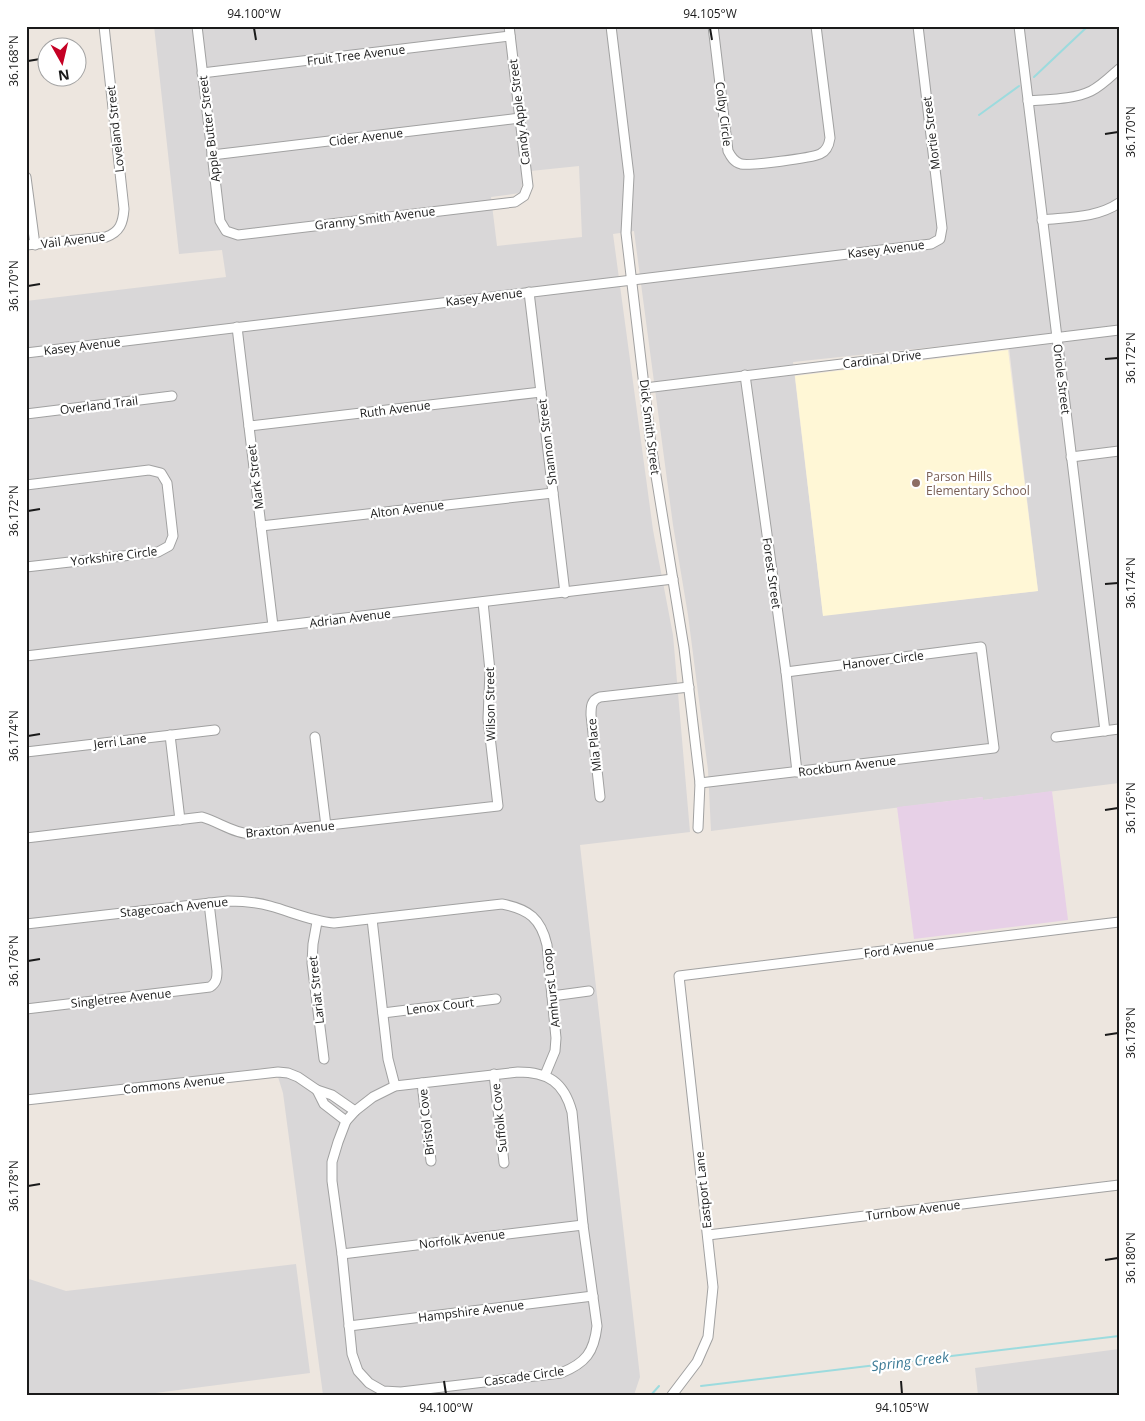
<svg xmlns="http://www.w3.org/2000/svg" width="1145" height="1421" font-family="'Open Sans',sans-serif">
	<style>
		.residential { fill: #d9d7d8; fill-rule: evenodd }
		.industrial { fill: #e7d0e7 }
		.education { fill: #fff7d6 }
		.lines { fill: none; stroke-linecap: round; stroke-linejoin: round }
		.stream { stroke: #9cdbde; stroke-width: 2 }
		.minor-casing { stroke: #a1a1a1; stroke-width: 11 }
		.minor { stroke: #fff; stroke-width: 9 }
		.ticks { fill: none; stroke: #1a1a1a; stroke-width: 2 }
		.education-dot { fill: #8d6e63; stroke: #fff; stroke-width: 2 }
		.labels { text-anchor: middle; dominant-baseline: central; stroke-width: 4.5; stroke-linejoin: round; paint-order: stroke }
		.street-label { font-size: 12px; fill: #1a1a1a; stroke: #fff }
		.education-label { font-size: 12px; fill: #785e54; stroke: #fff; text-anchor: start }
		.water-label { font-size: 14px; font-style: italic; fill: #3c7a96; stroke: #fff }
		.neatline { fill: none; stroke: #1a1a1a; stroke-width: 2 }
		.ticks-label { font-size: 12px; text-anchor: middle; fill: #1a1a1a }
	</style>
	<rect width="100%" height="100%" fill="#ede6df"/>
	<!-- residential -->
	<g class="residential">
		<path d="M154,26H1119V783L983,800L982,797L711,831L708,770L688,615L673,525L634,231L613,234L653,530L673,635L690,832L580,845L640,1377L634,1395H323L283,1093L275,1067L26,1095V301L226,277L222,250L179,254ZM579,166L582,237L497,246L491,197L520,193L522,184L521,172ZM1008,339L1038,591L823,615L793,362Z"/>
		<polygon points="296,1264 310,1373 140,1395 26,1395 26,1278 66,1291"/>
		<polygon points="1119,1349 1119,1395 978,1395 975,1368"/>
	</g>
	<!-- industrial -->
	<polygon class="industrial" points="1052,791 1068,920 914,939 897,807 983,797 983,800"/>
	<!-- education -->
	<polygon class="education" points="1008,350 1038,591 823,616 795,376"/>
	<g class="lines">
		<!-- stream -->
		<g class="stream">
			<polyline points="1034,77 1088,26"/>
			<polyline points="979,115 1019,86"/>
			<polyline points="701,1386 1119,1336"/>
			<polyline points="651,1395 659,1386"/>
		</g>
		<!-- minor casing -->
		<g class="minor-casing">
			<g id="minor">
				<polyline points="197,26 220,221 226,231 238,235 515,202 524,196 528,186 509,26"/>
				<polyline points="611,26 629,176 626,233 651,445 684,648 700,783 698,828"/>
				<path d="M713,26L728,151C731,157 734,162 741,164C751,166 811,158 820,154C827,151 829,145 830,138L816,26"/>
				<polyline points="1019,26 1105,731"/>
				<polyline points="202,73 510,36"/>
				<path d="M1028,101C1048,99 1072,100 1091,91C1101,86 1110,77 1119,69"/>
				<polyline points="212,155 520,118"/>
				<polyline points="26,177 35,245"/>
				<path d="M1042,220C1068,217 1097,218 1119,203"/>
				<path d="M26,245L106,237C120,232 123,223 124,209L104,26"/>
				<polyline points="529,292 565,593"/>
				<polyline points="237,327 273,626"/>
				<polyline points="26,353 931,244 940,239 942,228 918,26"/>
				<polyline points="745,375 786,672 797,772"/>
				<polyline points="645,388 1119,330"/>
				<polyline points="26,414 172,396"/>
				<polyline points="249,426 541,392"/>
				<polyline points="1071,457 1119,451"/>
				<polyline points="26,485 149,470 161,473 167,483 173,536 169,546 158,552 26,567"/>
				<polyline points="261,526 553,493"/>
				<polyline points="26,656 673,579"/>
				<polyline points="170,735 180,820"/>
				<polyline points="315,737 326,826"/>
				<polyline points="1056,737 1119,729"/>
				<polyline points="26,752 215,730"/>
				<polyline points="700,783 994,748 981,647 786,672"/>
				<path d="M600,797L591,715C591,707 591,700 600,697L689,687"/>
				<path d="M26,838L202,817C219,822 233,833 250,834L498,806L488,719L490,671L483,602"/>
				<polyline points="372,919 388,1059 395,1086"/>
				<polyline points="317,922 313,944 312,963 324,1059"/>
				<path d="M26,924L228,901C242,901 256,902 270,906C292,912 311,921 334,923L502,904C529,909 541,919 547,945L556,1038L555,1051L545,1075"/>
				<polyline points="552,996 589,991"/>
				<path d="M26,1009L210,987C216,983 217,979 217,971L209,903"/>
				<polyline points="383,1013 496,999"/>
				<path d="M518,1072C548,1072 564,1082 572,1112L583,1225L597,1326C594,1352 586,1363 561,1373L401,1392L383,1391L369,1383L358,1371L352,1354L342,1254L332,1181V1162L338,1142L346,1121L355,1111L373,1097L395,1086Z"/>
				<polyline points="494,1074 504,1163"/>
				<polyline points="422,1083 431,1161"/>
				<polyline points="317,1090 324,1104 346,1121"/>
				<polyline points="26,1100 278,1072 288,1073 298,1077 317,1090 332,1095 355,1111"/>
				<polyline points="708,1235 1119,1185"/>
				<polyline points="342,1254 583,1225"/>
				<polyline points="349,1326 593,1296"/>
				<polyline points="672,1395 697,1362 708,1337 713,1287 679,976 1119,922"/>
			</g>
		</g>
		<!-- minor -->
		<use href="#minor" class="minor"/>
	</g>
	<!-- ticks -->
	<path class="ticks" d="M254,28L256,40M710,28L712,40M28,61L40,59M1105,134L1118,132M28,286L40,284M1105,359L1118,358M28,511L40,509M1105,584L1118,583M28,736L40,734M1105,810L1118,808M28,961L40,959M1105,1035L1118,1033M28,1186L40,1184M1105,1260L1118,1258M444,1381L446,1394M901,1381L902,1394"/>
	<!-- markers -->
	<circle class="education-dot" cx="916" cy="483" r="5"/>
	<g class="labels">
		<!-- street labels -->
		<g class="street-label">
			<text transform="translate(356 55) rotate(-7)">Fruit Tree Avenue</text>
			<text transform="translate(519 112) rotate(-97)">Candy Apple Street</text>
			<text transform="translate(724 114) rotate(83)">Colby Circle</text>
			<text transform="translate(115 129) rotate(-96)">Loveland Street</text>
			<text transform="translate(209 129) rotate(-97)">Apple Butter Street</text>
			<text transform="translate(931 133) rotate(-97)">Mortie Street</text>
			<text transform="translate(366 137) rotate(-7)">Cider Avenue</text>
			<text transform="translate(375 218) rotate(-7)">Granny Smith Avenue</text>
			<text transform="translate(73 240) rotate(-7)">Vail Avenue</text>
			<text transform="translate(886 249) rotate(-7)">Kasey Avenue</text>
			<text transform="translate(484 297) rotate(-7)">Kasey Avenue</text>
			<text transform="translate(82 346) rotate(-7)">Kasey Avenue</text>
			<text transform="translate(882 359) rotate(-7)">Cardinal Drive</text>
			<text transform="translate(1062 379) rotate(83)">Oriole Street</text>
			<text transform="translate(99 405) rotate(-7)">Overland Trail</text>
			<text transform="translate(395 409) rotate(-7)">Ruth Avenue</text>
			<text transform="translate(650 427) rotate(83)">Dick Smith Street</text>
			<text transform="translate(547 442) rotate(-97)">Shannon Street</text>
			<text transform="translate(255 477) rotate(-97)">Mark Street</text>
			<text transform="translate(407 509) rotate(-7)">Alton Avenue</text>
			<text transform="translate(114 556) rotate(-7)">Yorkshire Circle</text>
			<text transform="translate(772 573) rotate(82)">Forest Street</text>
			<text transform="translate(350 618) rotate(-7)">Adrian Avenue</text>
			<text transform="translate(883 660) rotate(-7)">Hanover Circle</text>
			<text transform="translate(490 704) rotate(-91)">Wilson Street</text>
			<text transform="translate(120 741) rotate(-7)">Jerri Lane</text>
			<text transform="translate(594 745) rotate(-96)">Mia Place</text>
			<text transform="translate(847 766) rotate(-7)">Rockburn Avenue</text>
			<text transform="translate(290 829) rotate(-5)">Braxton Avenue</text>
			<text transform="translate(174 907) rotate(-6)">Stagecoach Avenue</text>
			<text transform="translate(899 949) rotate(-7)">Ford Avenue</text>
			<text transform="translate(551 988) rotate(-96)">Amhurst Loop</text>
			<text transform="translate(316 990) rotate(-96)">Lariat Street</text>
			<text transform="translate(121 998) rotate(-6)">Singletree Avenue</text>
			<text transform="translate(440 1006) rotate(-7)">Lenox Court</text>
			<text transform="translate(174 1084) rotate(-6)">Commons Avenue</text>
			<text transform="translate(499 1118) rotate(-96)">Suffolk Cove</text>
			<text transform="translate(426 1122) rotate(-96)">Bristol Cove</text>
			<text transform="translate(703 1190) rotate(-96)">Eastport Lane</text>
			<text transform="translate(913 1210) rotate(-7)">Turnbow Avenue</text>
			<text transform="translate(462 1239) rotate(-7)">Norfolk Avenue</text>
			<text transform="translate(471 1311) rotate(-7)">Hampshire Avenue</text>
			<text transform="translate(524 1376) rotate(-8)">Cascade Circle</text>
		</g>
		<!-- education labels -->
		<g class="education-label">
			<text x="926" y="476">Parson Hills<tspan x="926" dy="14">Elementary School</tspan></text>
		</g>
		<!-- water labels -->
		<g class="water-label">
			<text transform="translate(910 1361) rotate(-7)">Spring Creek</text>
		</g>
	</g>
	<!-- border -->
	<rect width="1145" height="1421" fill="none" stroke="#ffffff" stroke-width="55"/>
	<!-- north arrow -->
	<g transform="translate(62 62) rotate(172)"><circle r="24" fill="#ffffff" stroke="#a3a3a3"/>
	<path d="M0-4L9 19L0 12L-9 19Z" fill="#c50024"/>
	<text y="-8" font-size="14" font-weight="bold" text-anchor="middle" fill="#1a1a1a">N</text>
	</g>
	<rect x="28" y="28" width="1090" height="1366" class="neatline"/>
	<g class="ticks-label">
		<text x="254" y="18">94.100°W</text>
		<text x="710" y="18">94.105°W</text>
		<text transform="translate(14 61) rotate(-90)" y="4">36.168°N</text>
		<text transform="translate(1131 132) rotate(-90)" y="4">36.170°N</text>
		<text transform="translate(14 286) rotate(-90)" y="4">36.170°N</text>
		<text transform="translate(1131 358) rotate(-90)" y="4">36.172°N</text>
		<text transform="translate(14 511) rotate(-90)" y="4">36.172°N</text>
		<text transform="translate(1131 583) rotate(-90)" y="4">36.174°N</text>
		<text transform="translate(14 736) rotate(-90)" y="4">36.174°N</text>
		<text transform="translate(1131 808) rotate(-90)" y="4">36.176°N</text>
		<text transform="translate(14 961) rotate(-90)" y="4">36.176°N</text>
		<text transform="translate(1131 1033) rotate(-90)" y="4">36.178°N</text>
		<text transform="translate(14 1186) rotate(-90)" y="4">36.178°N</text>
		<text transform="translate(1131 1258) rotate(-90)" y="4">36.180°N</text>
		<text x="446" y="1412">94.100°W</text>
		<text x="902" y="1412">94.105°W</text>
	</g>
</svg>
